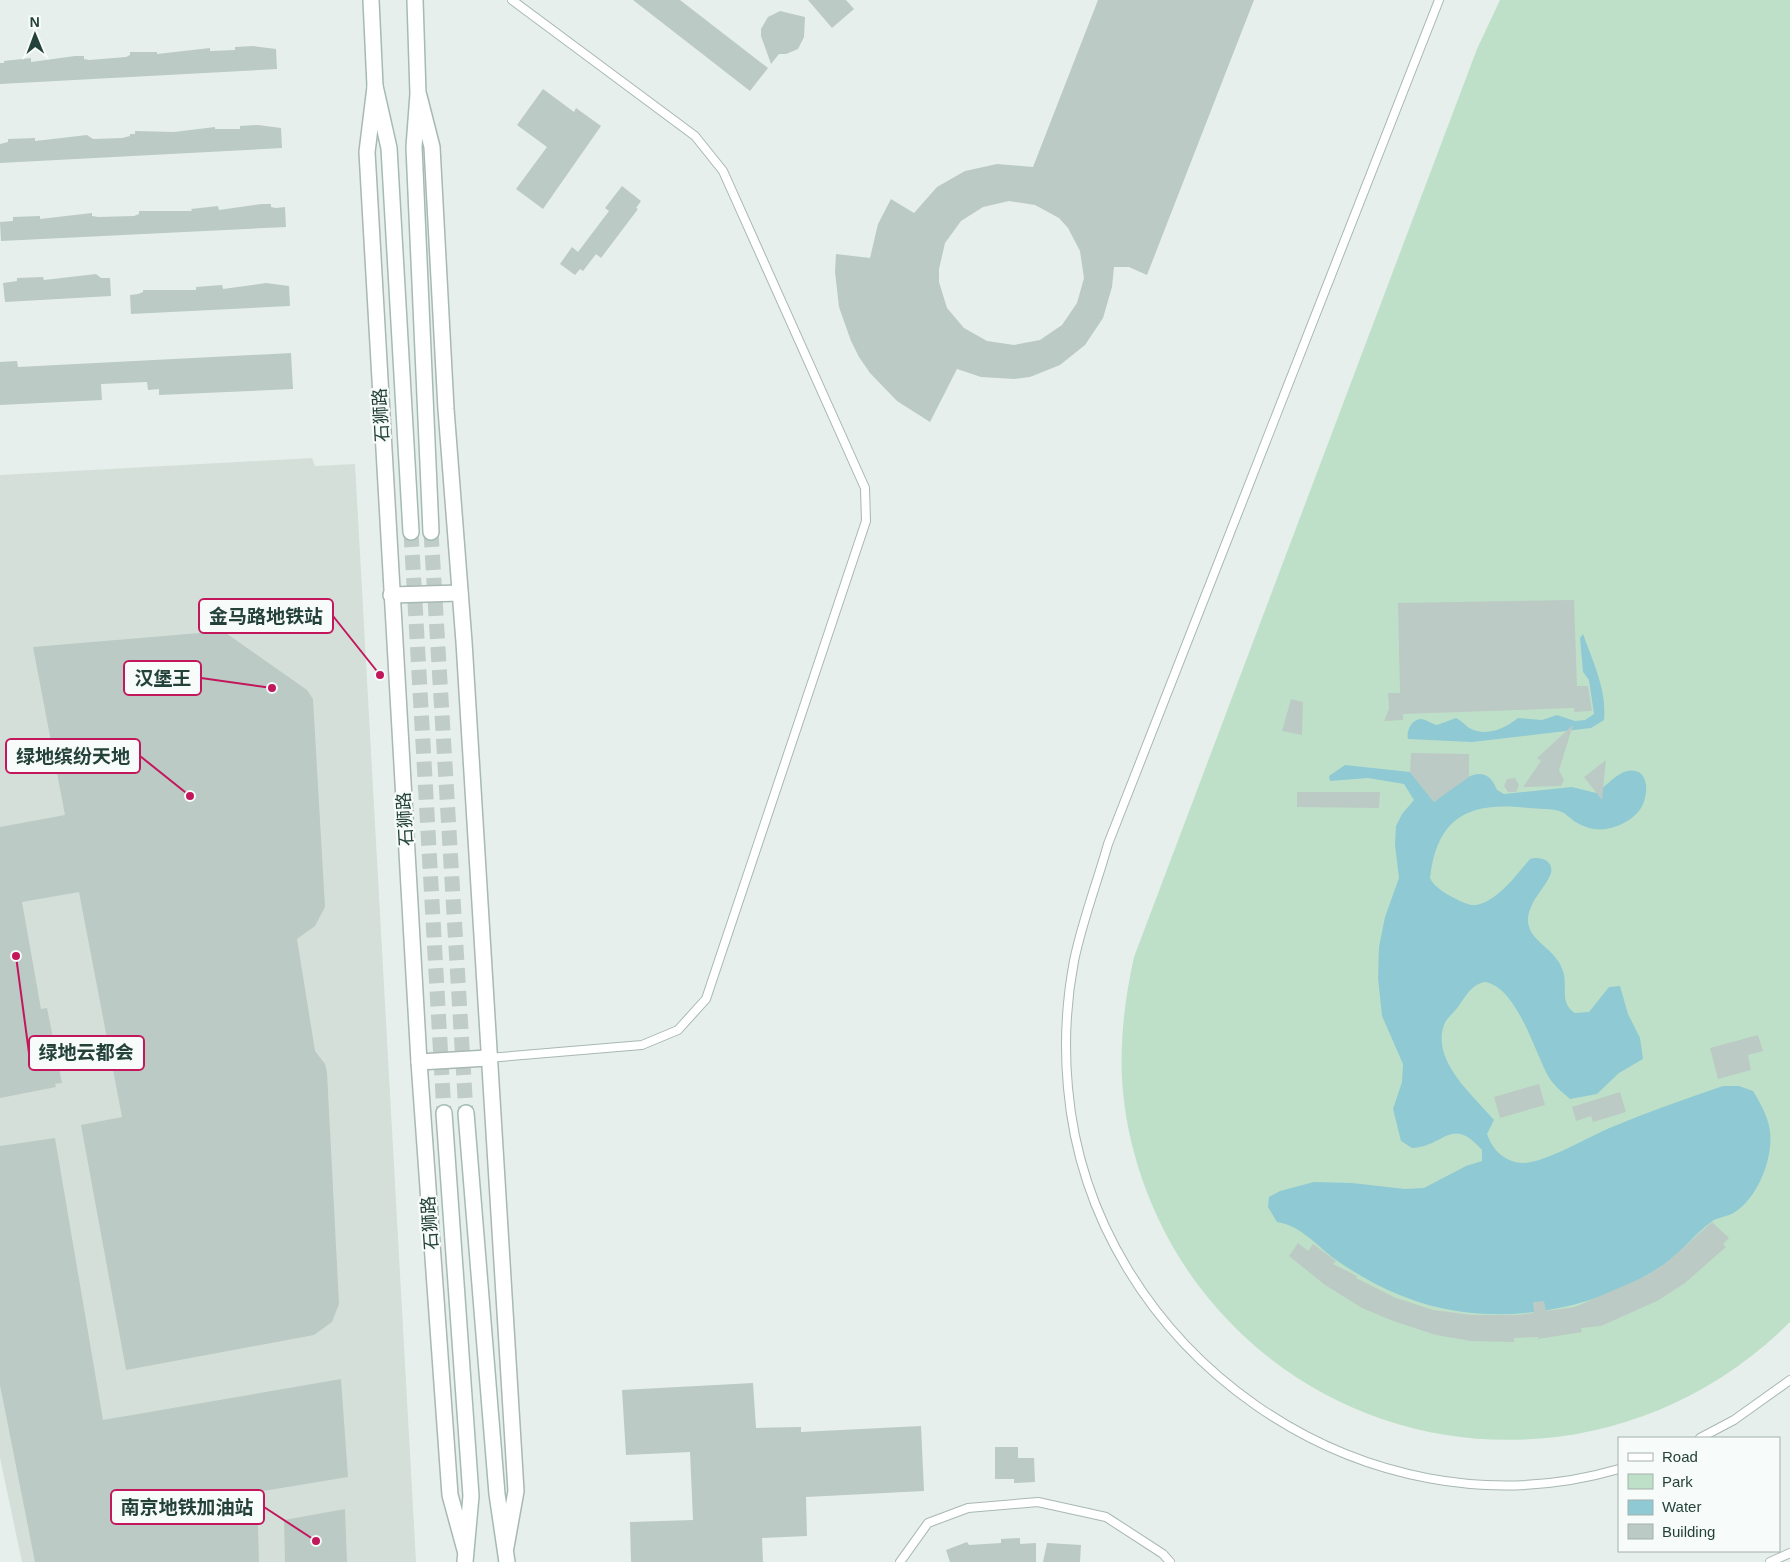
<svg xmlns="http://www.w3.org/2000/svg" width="1790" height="1562" font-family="Arial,'Noto Sans SC',sans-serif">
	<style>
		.built { fill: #d4dfda }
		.green { fill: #bfe0c8 }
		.water { fill: #8ec9d4 }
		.building { fill: #bbcac4; fill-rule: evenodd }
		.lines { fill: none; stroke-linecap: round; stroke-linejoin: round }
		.secondary-tunnel { stroke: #bfccc8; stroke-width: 15; stroke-dasharray: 15 8; stroke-linecap: butt }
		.service-casing { stroke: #a8b8b2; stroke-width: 10 }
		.tertiary-casing { stroke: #a8b8b2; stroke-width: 18 }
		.secondary-casing { stroke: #a4bbb3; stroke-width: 18 }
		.service { stroke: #fff; stroke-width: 8 }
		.tertiary { stroke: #fff; stroke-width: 15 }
		.secondary { stroke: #fff; stroke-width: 15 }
		.labels { text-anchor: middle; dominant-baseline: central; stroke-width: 4.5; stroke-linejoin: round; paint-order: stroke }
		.street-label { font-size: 18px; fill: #24423a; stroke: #f7fbf9 }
		.leader { fill: none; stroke: #c2185b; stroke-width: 2 }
		.callout-dot { fill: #c2185b; stroke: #f7fbf9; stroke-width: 2 }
		.callout { fill: #f7fbf9; stroke: #c2185b; stroke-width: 2 }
		.callout-label { font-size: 19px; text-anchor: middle; font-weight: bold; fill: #24423a }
	</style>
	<rect width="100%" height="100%" fill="#e6efeb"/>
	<!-- built -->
	<polygon class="built" points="312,458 315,466 355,464 416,1562 22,1562 0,1458 0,475"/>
	<!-- green -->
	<path class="green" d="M1500,0H1790V1322C1616,1496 1329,1476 1188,1271C1150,1215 1126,1147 1122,1079C1120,1038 1125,998 1134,957L1477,49Z"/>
	<!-- water -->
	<g class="water">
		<path d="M1583,634C1593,662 1607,690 1604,720L1591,728L1472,742L1408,739C1406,732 1411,720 1420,719C1426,719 1432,724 1437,725L1456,718C1462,721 1465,725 1469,728C1487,737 1504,729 1518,718L1542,720L1557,715L1575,721L1585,720L1594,714L1589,680L1583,672L1580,638Z"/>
		<path d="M1345,765L1410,772L1434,802C1454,788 1483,754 1497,790L1504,794L1572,787L1596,793C1605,787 1617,773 1627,771C1650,766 1649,795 1641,808C1636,816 1626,823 1617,826C1602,832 1588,830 1574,821C1570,818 1566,814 1562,812C1552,808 1538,809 1528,808C1470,801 1437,816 1430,878C1433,886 1446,894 1454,898C1460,901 1469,906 1476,905C1497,902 1517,874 1530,859C1539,856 1554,860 1551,873C1546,888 1528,901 1528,921C1529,942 1556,948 1563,971C1568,986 1559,1003 1575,1013L1589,1012L1609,987L1620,986L1628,1014L1640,1038L1643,1059L1619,1073L1597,1094L1570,1099C1562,1092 1552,1084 1547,1074C1534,1049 1516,987 1485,982C1472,984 1465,997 1458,1007C1453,1014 1447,1017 1444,1025C1431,1061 1474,1096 1494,1120L1487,1134C1493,1151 1505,1162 1523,1163C1545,1163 1590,1136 1612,1127C1648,1112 1685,1099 1723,1086H1739L1753,1091C1759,1101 1765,1111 1768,1122C1777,1150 1760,1196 1735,1212C1728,1217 1717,1217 1711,1222C1695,1234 1682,1251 1666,1263C1606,1304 1529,1322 1457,1311C1415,1305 1374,1286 1339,1262C1318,1248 1303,1226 1277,1222L1268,1207L1269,1197L1280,1191L1314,1182L1352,1183L1405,1189L1424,1188L1466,1166L1482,1161V1150C1451,1115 1446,1146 1412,1148L1401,1141L1393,1109L1402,1082L1403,1064L1382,1016L1378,978L1379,947L1385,917L1399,878L1395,845L1396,826L1402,814L1414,800L1404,784L1368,778L1330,781L1329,776Z"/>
	</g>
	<!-- building -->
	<g class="building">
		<polygon points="633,0 680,0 768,68 750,91"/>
		<polygon points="808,0 846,0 854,9 832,28"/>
		<path d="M1098,0H1254L1147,275L1129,267H1114L1112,287L1103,318L1085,345L1060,365L1030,377L1014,379L981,377L957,369L930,422L897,401L870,373L859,357L851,341L839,307L835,272L836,254L870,258L878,224L891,199L914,213L937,187L965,171L997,164L1033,167ZM1009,201L1035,205L1059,218L1068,228L1080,251L1084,278L1077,303L1062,325L1040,340L1014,345L987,341L964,328L947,308L939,282V269L945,243L961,221L983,207Z"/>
		<polygon points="780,11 805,17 804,37 798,49 786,54 779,54 771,64 761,36 761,29 768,17"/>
		<polygon points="253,46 276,49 277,69 0,84 0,63 4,63 4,61 31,58 31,62 75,56 84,56 84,59 89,60 126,57 130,55 130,52 157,52 157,54 210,48 210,51 235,50 235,47"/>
		<polygon points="543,89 574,112 576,108 601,126 543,209 516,189 547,147 517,125"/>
		<polygon points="258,125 281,128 282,148 0,163 0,144 8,142 8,139 35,138 35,141 87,135 93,139 122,138 130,136 130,134 135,134 135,131 174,132 215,127 215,129 240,129 240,126"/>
		<polygon points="622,186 641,201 636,208 638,209 601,258 596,254 583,271 580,269 575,275 560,264 572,247 578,252 609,211 605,208"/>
		<polygon points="262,204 271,204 271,207 276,208 285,207 286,227 1,241 0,222 13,221 13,217 40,216 40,219 92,213 92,216 98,217 134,216 139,214 139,211 192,211 191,209 218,206 219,210"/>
		<polygon points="96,274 101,278 110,278 111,296 5,302 3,283 17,281 17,278 43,277 44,280"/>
		<polygon points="266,283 289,286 290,306 131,314 130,295 138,294 143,292 143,290 196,290 196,287 222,285 223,289"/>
		<polygon points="291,353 293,389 159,395 159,389 148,390 147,382 101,384 102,400 0,405 0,362 17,361 18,367"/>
		<polygon points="1574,600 1577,686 1588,686 1592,711 1574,712 1574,708 1403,714 1403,720 1384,721 1389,709 1388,693 1400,693 1398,603"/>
		<polygon points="223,631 307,690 313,699 325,907 315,926 297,939 315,1051 325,1064 327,1072 339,1304 332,1322 314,1335 126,1370 81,1125 122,1117 79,892 22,902 41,1009 47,1008 62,1083 55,1084 56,1087 0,1098 0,827 65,815 33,647"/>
		<polygon points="1291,699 1303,702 1302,735 1282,731"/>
		<polygon points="1573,725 1559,770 1564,780 1561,786 1523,787 1541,761 1537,758"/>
		<polygon points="1411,753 1469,754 1469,777 1434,802 1410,772"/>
		<polygon points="1606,760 1602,800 1584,777"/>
		<polygon points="1515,778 1519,785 1516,792 1508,792 1504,786 1507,779"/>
		<polygon points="1297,792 1380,792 1379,808 1297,807"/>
		<polygon points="1758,1035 1763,1051 1748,1055 1751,1070 1718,1079 1710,1048"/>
		<polygon points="1539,1084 1545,1105 1500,1118 1494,1097"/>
		<polygon points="1620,1092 1626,1112 1593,1122 1591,1116 1576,1121 1572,1107"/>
		<polygon points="55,1138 103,1420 341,1379 348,1477 257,1492 259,1562 35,1562 0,1385 0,1146"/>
		<polygon points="1712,1222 1729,1238 1723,1244 1726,1247 1685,1283 1657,1301 1601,1326 1581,1328 1582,1332 1538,1339 1538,1337 1514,1338 1514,1342 1471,1341 1436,1335 1393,1321 1362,1308 1325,1285 1289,1256 1298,1243 1308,1251 1313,1244 1336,1261 1333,1264 1357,1276 1356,1278 1396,1298 1433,1310 1472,1315 1519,1315 1534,1313 1533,1302 1544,1301 1546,1311 1575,1307 1646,1276 1666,1263"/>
		<polygon points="753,1383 756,1428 801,1427 801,1432 921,1426 924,1491 806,1497 807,1536 762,1538 763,1562 631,1562 630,1522 693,1520 690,1452 626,1455 622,1390"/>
		<polygon points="995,1447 1018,1447 1018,1458 1034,1458 1035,1482 1014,1483 1014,1479 995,1479"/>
		<polygon points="345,1509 347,1562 285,1562 284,1520"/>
		<polygon points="1020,1538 1020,1544 1036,1543 1036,1562 950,1562 946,1550 967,1542 969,1545 1001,1543 1001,1539"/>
		<polygon points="1047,1543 1081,1545 1080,1562 1043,1562"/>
	</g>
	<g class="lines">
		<!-- secondary-tunnel -->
		<g class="secondary-tunnel">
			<polyline points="411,532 444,1113"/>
			<polyline points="431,532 466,1113"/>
		</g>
		<!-- service casing -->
		<g class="service-casing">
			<g id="service">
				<path d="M1439,0L1108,844C1097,883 1082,922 1074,961C1066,1003 1064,1045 1068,1088C1091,1351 1362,1544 1619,1469"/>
				<polyline points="488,1058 642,1045 678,1030 706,999 866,521 865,488 723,171 695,136 512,0"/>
				<polyline points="1700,1438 1734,1420 1790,1380"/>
				<polyline points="900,1562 928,1523 968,1508 1038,1502 1106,1517 1163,1554 1170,1562"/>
				<polyline points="1770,1562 1790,1553"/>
			</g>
		</g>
		<!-- tertiary casing -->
		<g class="tertiary-casing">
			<g id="tertiary">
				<polyline points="375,87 367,152 419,1062 450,1495 465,1550"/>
				<polyline points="419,96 432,147 446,409 464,642 516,1491 506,1547"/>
				<polyline points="391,595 460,593"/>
				<polyline points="419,1062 488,1058"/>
			</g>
		</g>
		<!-- secondary casing -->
		<g class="secondary-casing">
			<g id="secondary">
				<polyline points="371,0 375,86 389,148 411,532"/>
				<polyline points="415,0 418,94 414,147 431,532"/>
				<polyline points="444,1113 471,1496 465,1562"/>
				<polyline points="466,1113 497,1494 507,1562"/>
			</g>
		</g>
		<!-- service -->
		<use href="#service" class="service"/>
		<!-- tertiary -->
		<use href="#tertiary" class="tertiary"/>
		<!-- secondary -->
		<use href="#secondary" class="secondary"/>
	</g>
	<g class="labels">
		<!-- street labels -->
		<g class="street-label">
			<text transform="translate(381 415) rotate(-93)">石狮路</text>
			<text transform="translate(405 819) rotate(-93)">石狮路</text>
			<text transform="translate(430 1223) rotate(-94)">石狮路</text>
		</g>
	</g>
	<!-- callouts -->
	<path class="leader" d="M380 675L333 616M272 688L201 678M190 796L140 756M16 956L29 1053M316 1541L264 1507"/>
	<g class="callout-dot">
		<circle cx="380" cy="675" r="5"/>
		<circle cx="272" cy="688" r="5"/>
		<circle cx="190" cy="796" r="5"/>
		<circle cx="16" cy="956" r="5"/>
		<circle cx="316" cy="1541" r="5"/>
	</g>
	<g class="callout">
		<rect x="199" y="599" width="134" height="34" rx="5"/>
		<rect x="124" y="661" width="77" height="34" rx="5"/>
		<rect x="6" y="739" width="134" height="34" rx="5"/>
		<rect x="29" y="1036" width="115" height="34" rx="5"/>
		<rect x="111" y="1490" width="153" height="34" rx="5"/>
	</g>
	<g class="callout-label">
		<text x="266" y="623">金马路地铁站</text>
		<text x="163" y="685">汉堡王</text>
		<text x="73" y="763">绿地缤纷天地</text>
		<text x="86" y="1059">绿地云都会</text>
		<text x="187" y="1514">南京地铁加油站</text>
	</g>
	<!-- legend -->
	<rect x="1618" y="1437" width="162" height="115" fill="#f7fbf9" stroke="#a3b1ad"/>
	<rect x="1628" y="1453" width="25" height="8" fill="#ffffff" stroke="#a3b1ad"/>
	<text x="1662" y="1462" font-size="15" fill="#24423a">Road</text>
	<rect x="1628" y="1474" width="25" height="15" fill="#bfe0c8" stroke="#a3b1ad"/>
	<text x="1662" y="1487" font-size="15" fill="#24423a">Park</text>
	<rect x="1628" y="1500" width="25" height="15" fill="#8ec9d4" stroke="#a3b1ad"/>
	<text x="1662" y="1512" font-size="15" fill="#24423a">Water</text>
	<rect x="1628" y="1524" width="25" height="15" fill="#bbcac4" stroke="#a3b1ad"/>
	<text x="1662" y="1537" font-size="15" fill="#24423a">Building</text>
	<!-- north arrow -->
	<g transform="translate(35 35) rotate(359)" stroke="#f7fbf9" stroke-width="4" paint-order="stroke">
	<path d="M0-4L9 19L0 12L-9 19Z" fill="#24423a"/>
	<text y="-8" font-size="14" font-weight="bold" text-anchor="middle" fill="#24423a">N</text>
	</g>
</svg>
